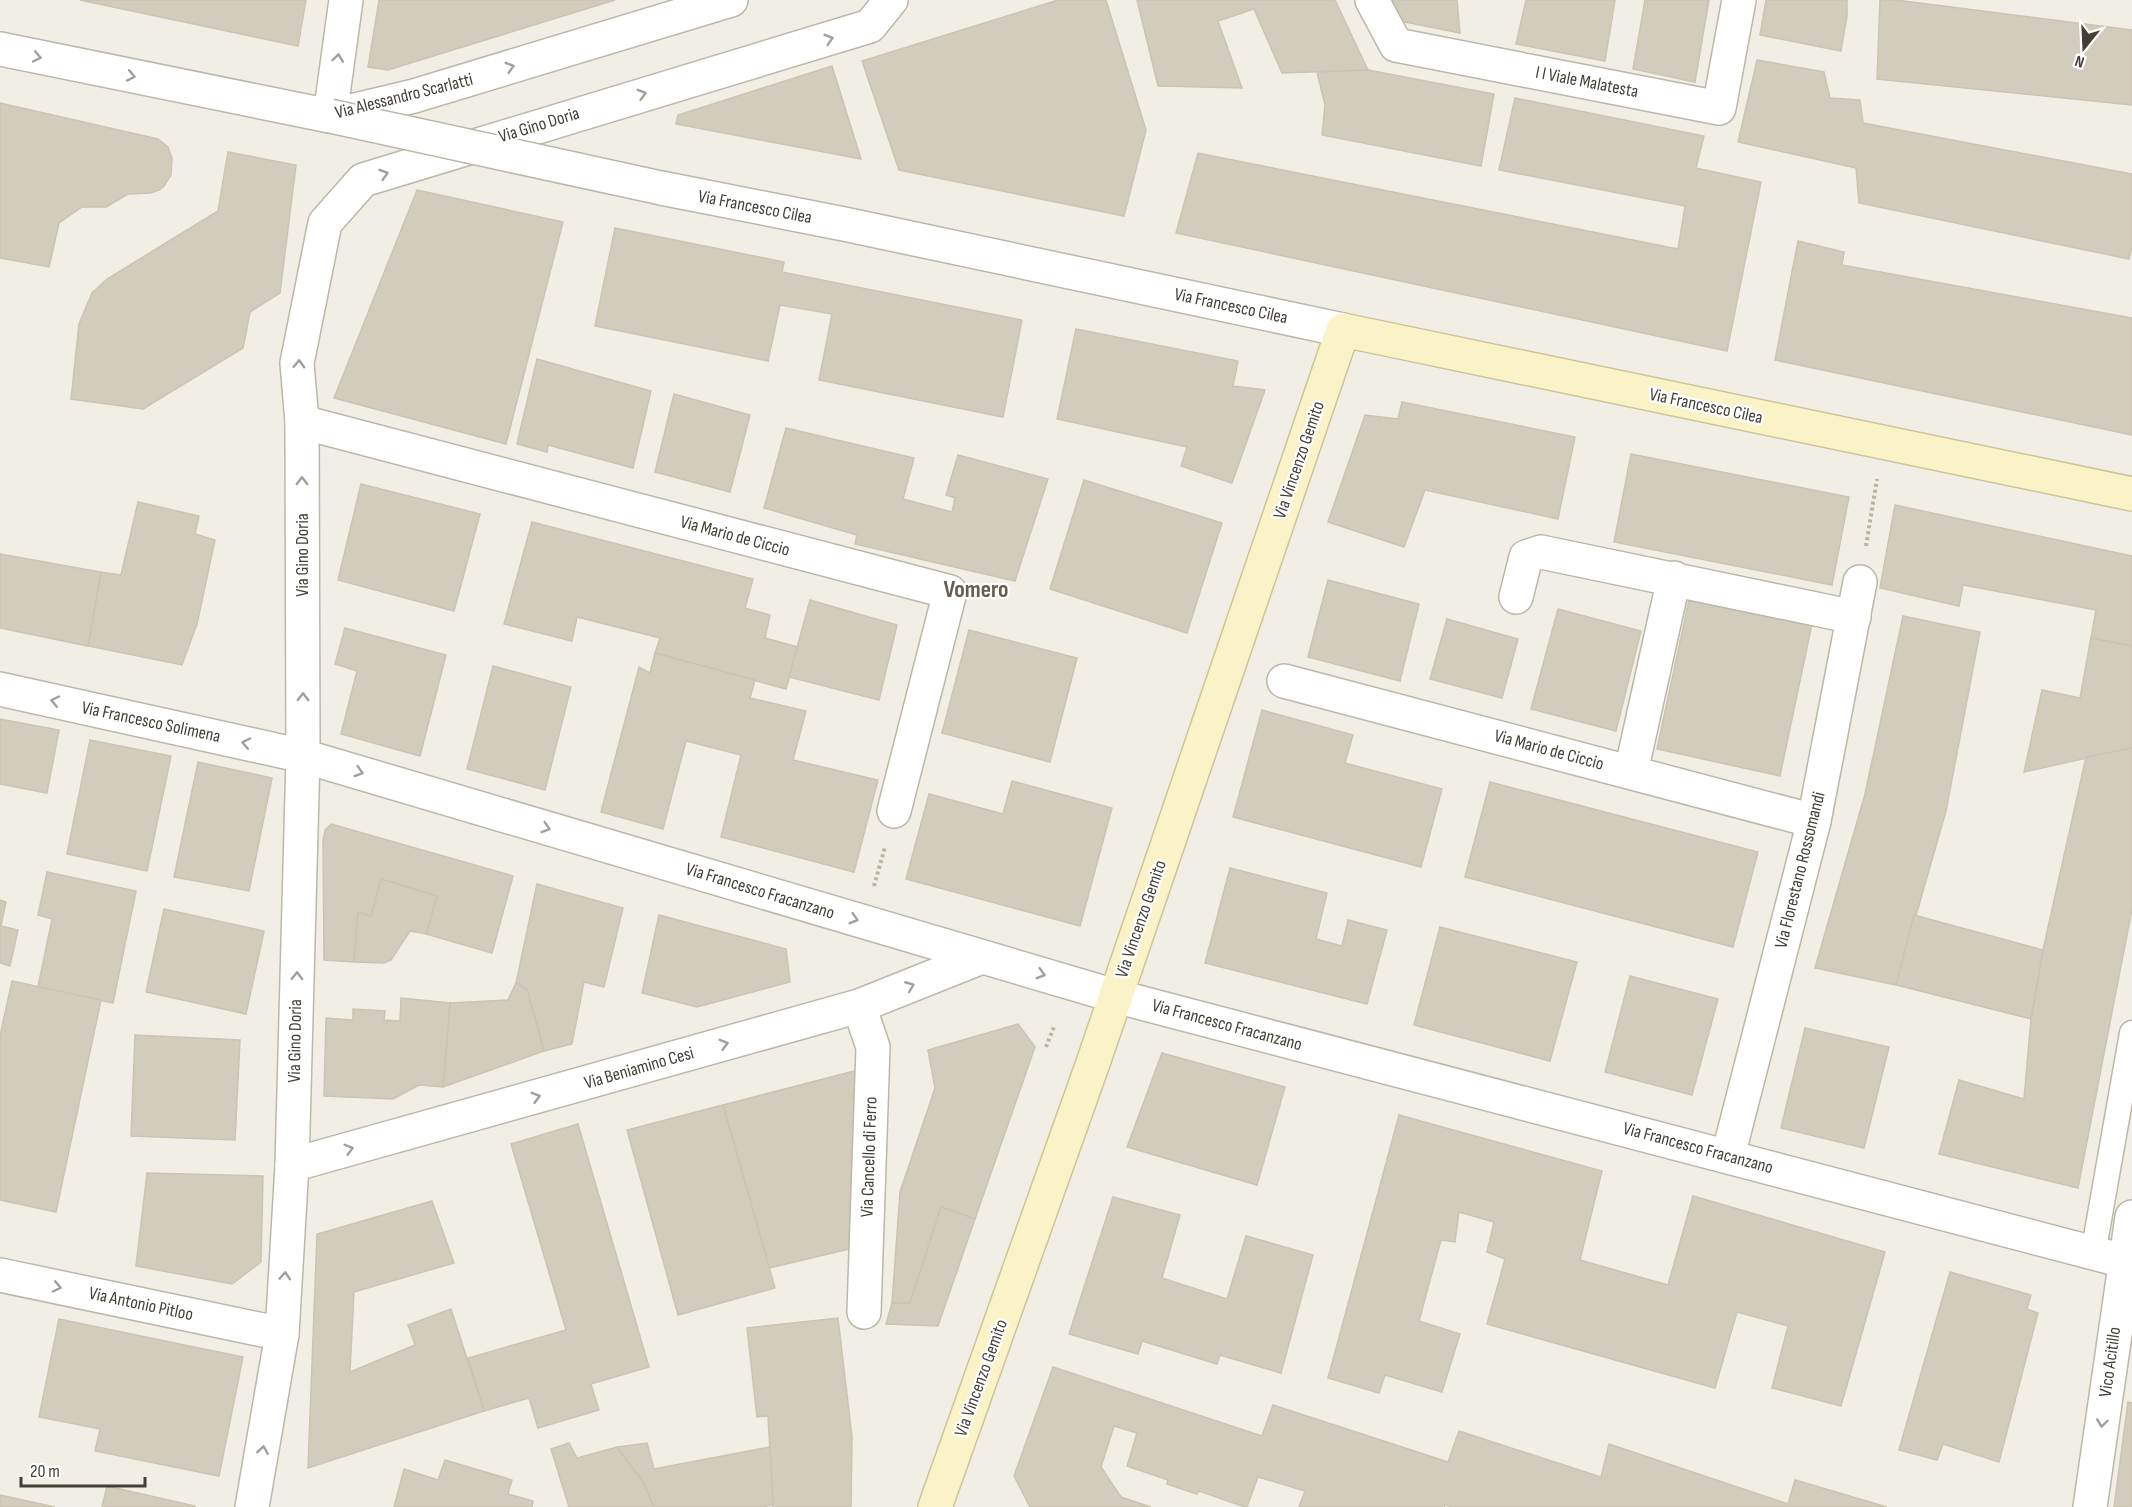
<svg xmlns="http://www.w3.org/2000/svg" width="2132" height="1507" font-family="'Sofia Sans Condensed',sans-serif">
	<style>
		.building { fill: #d1ccbc; stroke: #cbc4b0; stroke-width: 1.5 }
		.lines { fill: none; stroke-linecap: round; stroke-linejoin: round }
		.service-casing { stroke: #bbb7a9; stroke-width: 27 }
		.minor-casing { stroke: #bbb7a9; stroke-width: 36 }
		.tertiary-casing { stroke: #bbb7a9; stroke-width: 36 }
		.secondary-casing { stroke: #ccc599; stroke-width: 36 }
		.path { stroke: #bbb49c; stroke-width: 4; stroke-dasharray: 3 3; stroke-linecap: butt }
		.service { stroke: #fff; stroke-width: 24 }
		.minor { stroke: #fff; stroke-width: 33 }
		.tertiary { stroke: #fff; stroke-width: 33 }
		.secondary { stroke: #f9f3c7; stroke-width: 33 }
		.tertiary-bridge-casing { stroke: #bbb7a9; stroke-width: 36; stroke-linecap: butt }
		.tertiary-bridge { stroke: #fff; stroke-width: 33 }
		.oneway { stroke: #a19f9a }
		.labels { text-anchor: middle; dominant-baseline: central; stroke-width: 4.5; stroke-linejoin: round; paint-order: stroke }
		.street-label { font-size: 18px; fill: #433f36; stroke: #fff }
		.district-label { font-size: 24px; font-weight: bold; fill: #645e4e; stroke: #fff }
	</style>
	<rect width="100%" height="100%" fill="#f1efe5"/>
	<!-- building -->
	<g class="building">
		<polygon points="80,0 306,0 298,46"/>
		<polygon points="379,0 615,0 388,70 368,67"/>
		<polygon points="1058,0 1106,0 1146,130 1124,216 899,170 862,61"/>
		<polygon points="1137,0 1335,0 1368,70 1282,73 1254,9 1218,21 1242,88 1158,86"/>
		<polygon points="1391,0 1457,0 1460,33 1400,21"/>
		<polygon points="1526,0 1615,0 1605,61 1516,44"/>
		<polygon points="1645,0 1709,0 1695,82 1633,69"/>
		<polygon points="1766,0 1847,0 1847,16 1841,51 1760,35"/>
		<polygon points="1880,0 1896,0 2132,30 2132,105 1877,79"/>
		<polygon points="1757,60 1824,72 1830,98 1860,100 1863,123 2132,174 2132,246 2129,259 1859,203 1856,168 1738,142"/>
		<polygon points="832,66 861,159 676,124 678,115"/>
		<polygon points="1368,70 1494,94 1481,166 1322,135 1325,105 1317,72"/>
		<polygon points="1515,98 1704,136 1696,168 1761,182 1727,351 1176,233 1198,153 1678,249 1685,206 1499,170"/>
		<polygon points="0,103 158,139 168,147 172,158 171,175 164,186 159,190 150,193 128,194 106,207 82,207 59,223 49,267 0,258"/>
		<polygon points="228,152 296,165 280,293 250,312 243,348 143,409 71,399 79,324 92,293 107,279 218,211"/>
		<polygon points="417,190 563,222 506,444 334,398"/>
		<polygon points="615,228 784,262 782,272 1022,320 1003,417 819,380 832,314 780,305 768,361 595,326"/>
		<polygon points="1798,241 1844,252 1842,265 2132,318 2132,435 1775,360"/>
		<polygon points="1076,329 1238,361 1233,386 1265,390 1232,483 1181,466 1187,447 1057,419"/>
		<polygon points="537,359 651,391 633,468 548,445 547,452 517,444"/>
		<polygon points="674,394 750,415 730,492 655,472"/>
		<polygon points="1402,402 1575,437 1558,519 1425,490 1404,547 1328,522 1365,415 1398,419"/>
		<polygon points="786,428 914,458 903,499 952,512 955,498 946,495 958,455 1048,479 1015,581 855,544 857,535 764,508"/>
		<polygon points="1631,454 1849,497 1832,585 1614,542"/>
		<polygon points="1084,480 1222,523 1187,633 1050,589"/>
		<polygon points="361,484 480,514 454,611 338,580"/>
		<polygon points="138,502 199,516 195,534 215,540 197,624 182,665 88,646 101,572 121,575"/>
		<polygon points="1895,505 2132,556 2132,646 2091,638 2096,610 1963,585 1959,606 1880,588"/>
		<polygon points="532,522 753,579 745,608 770,615 765,638 798,647 786,689 655,653 660,638 577,617 572,641 504,624"/>
		<polygon points="0,554 101,572 88,646 0,628"/>
		<polygon points="1328,580 1419,604 1400,681 1308,657"/>
		<polygon points="810,600 897,625 879,700 789,677"/>
		<polygon points="1689,600 1777,619 1778,612 1813,619 1780,776 1657,749"/>
		<polygon points="1558,609 1641,631 1616,731 1531,709"/>
		<polygon points="1903,616 1980,632 1946,811 1896,985 1815,968 1865,794"/>
		<polygon points="1447,619 1518,639 1502,698 1430,679"/>
		<polygon points="345,628 446,655 420,756 341,734 357,671 335,664"/>
		<polygon points="969,630 1077,658 1050,762 942,733"/>
		<polygon points="2091,638 2132,646 2132,748 2024,772 2042,690 2080,698"/>
		<polygon points="655,653 755,680 750,698 806,711 793,760 878,780 854,872 721,837 741,755 686,741 663,829 601,812 639,667 650,673"/>
		<polygon points="493,666 571,687 545,790 467,769"/>
		<polygon points="1262,710 1353,735 1345,763 1442,789 1421,867 1233,817"/>
		<polygon points="0,719 59,730 47,793 0,784"/>
		<polygon points="90,740 171,756 147,871 67,854"/>
		<polygon points="2132,748 2132,909 2078,1188 1939,1154 1959,1080 2024,1099 2031,1019 2043,950 2086,757"/>
		<polygon points="198,762 272,778 249,891 174,877"/>
		<polygon points="1012,781 1112,808 1080,926 906,879 929,794 1003,814"/>
		<polygon points="1490,782 1758,852 1733,947 1465,877"/>
		<polygon points="331,824 513,876 492,953 426,934 437,896 381,879 371,916 358,912 354,962 324,960 323,841 325,830"/>
		<polygon points="1230,868 1327,893 1316,939 1342,946 1348,920 1387,930 1367,1004 1205,963"/>
		<polygon points="47,872 136,891 113,1003 38,987 52,919 38,915"/>
		<polygon points="381,879 437,896 426,934 410,931 391,960 384,963 354,962 358,912 371,916"/>
		<polygon points="537,884 623,908 604,987 584,982 572,1044 544,1051 527,989 516,983"/>
		<polygon points="0,900 6,902 1,926 18,930 10,966 0,963"/>
		<polygon points="164,909 264,931 246,1014 146,992"/>
		<polygon points="659,915 786,949 790,982 697,1007 642,993"/>
		<polygon points="1914,915 2043,950 2031,1019 1896,985"/>
		<polygon points="1440,927 1577,962 1550,1061 1414,1025"/>
		<polygon points="1630,976 1718,999 1692,1095 1605,1072"/>
		<polygon points="12,981 101,1000 56,1212 0,1200 0,1036"/>
		<polygon points="516,983 527,989 544,1051 443,1087 450,1003 508,1000"/>
		<polygon points="401,998 450,1003 443,1087 419,1085 393,1099 324,1096 326,1018 353,1020 353,1009 385,1011 384,1020 400,1021"/>
		<polygon points="1018,1024 1035,1047 975,1219 941,1207 910,1303 892,1303 900,1192 935,1088 928,1050"/>
		<polygon points="1805,1028 1889,1047 1864,1148 1781,1128"/>
		<polygon points="135,1035 240,1040 235,1140 131,1136"/>
		<polygon points="1162,1053 1285,1087 1257,1185 1127,1147"/>
		<polygon points="858,1070 854,1248 769,1268 723,1105"/>
		<polygon points="723,1105 775,1288 678,1315 627,1130"/>
		<polygon points="1399,1115 1602,1171 1580,1260 1668,1285 1693,1196 1885,1252 1841,1406 1772,1388 1788,1326 1737,1312 1715,1388 1487,1324 1505,1259 1487,1252 1494,1222 1459,1212 1455,1242 1441,1240 1419,1321 1460,1334 1442,1392 1385,1375 1379,1393 1328,1378"/>
		<polygon points="578,1124 649,1367 591,1384 599,1410 538,1428 529,1398 484,1411 468,1358 566,1330 511,1144"/>
		<polygon points="147,1173 263,1176 261,1262 232,1284 136,1266"/>
		<polygon points="1113,1197 1180,1215 1162,1278 1227,1299 1246,1236 1313,1255 1281,1373 1220,1355 1217,1364 1142,1341 1138,1354 1069,1334"/>
		<polygon points="432,1201 454,1263 354,1292 350,1372 415,1345 408,1325 451,1309 484,1411 308,1468 317,1234"/>
		<polygon points="941,1207 975,1219 938,1326 886,1324 892,1303 910,1303"/>
		<polygon points="1950,1272 2031,1295 2027,1309 2038,1313 1999,1462 1943,1444 1937,1460 1899,1450"/>
		<polygon points="838,1318 852,1437 851,1507 773,1507 768,1416 757,1417 747,1328"/>
		<polygon points="59,1319 243,1357 219,1476 95,1451 100,1429 39,1417"/>
		<polygon points="1053,1367 1262,1436 1273,1405 1448,1462 1459,1431 1601,1477 1609,1444 1788,1504 1795,1480 1887,1507 1452,1507 1445,1505 1444,1507 1299,1507 1305,1491 1258,1477 1247,1507 1245,1507 1199,1491 1197,1494 1167,1484 1168,1480 1127,1466 1137,1433 1114,1426 1101,1467 1121,1497 1151,1507 1030,1507 1014,1476"/>
		<polygon points="2128,1402 2132,1403 2132,1507 2114,1507"/>
		<polygon points="569,1443 577,1458 617,1447 643,1482 654,1507 569,1507 551,1449"/>
		<polygon points="647,1443 654,1469 770,1447 773,1505 761,1507 654,1507 643,1482 617,1447"/>
		<polygon points="445,1460 512,1480 508,1494 533,1501 532,1507 394,1507 404,1469 438,1480"/>
		<polygon points="107,1486 195,1506 195,1507 102,1507"/>
		<polygon points="0,1495 55,1507 0,1507"/>
	</g>
	<g class="lines">
		<!-- service casing -->
		<g class="service-casing">
			<polyline id="service" points="2093,1254 2132,1033"/>
		</g>
		<!-- minor casing -->
		<g class="minor-casing">
			<g id="minor">
				<polyline points="1372,0 1396,45 1719,108 1739,0"/>
				<polyline points="302,422 950,592 894,811"/>
				<polyline points="1516,597 1526,557 1541,552 1854,617"/>
				<polyline points="1284,681 1814,821"/>
				<polyline points="0,689 303,756 1115,996 2124,1261"/>
				<polyline points="1631,772 1674,578"/>
				<polyline points="859,1006 873,1047 864,1312"/>
				<polyline points="1728,1156 1814,821 1860,582"/>
				<polyline points="292,1165 859,1006 982,957"/>
				<polyline points="0,1275 282,1334"/>
				<polyline points="252,1507 282,1334 292,1165 303,756 302,422 297,363 325,223 363,180 870,26 891,0"/>
				<polyline points="2090,1507 2132,1217"/>
			</g>
		</g>
		<!-- tertiary casing -->
		<g class="tertiary-casing">
			<g id="tertiary">
				<polyline points="0,49 330,116 414,96 731,0"/>
				<polyline points="330,116 346,0"/>
				<polyline points="661,188 844,224 1343,330"/>
			</g>
		</g>
		<!-- secondary casing -->
		<g class="secondary-casing">
			<polyline id="secondary" points="935,1507 1093,1063 1343,330 2132,494"/>
		</g>
		<!-- path -->
		<g class="path">
			<polyline points="1866,546 1877,479"/>
			<polyline points="874,886 885,847"/>
			<polyline points="1046,1047 1054,1027"/>
		</g>
		<!-- service -->
		<use href="#service" class="service"/>
		<!-- minor -->
		<use href="#minor" class="minor"/>
		<!-- tertiary -->
		<use href="#tertiary" class="tertiary"/>
		<!-- secondary -->
		<use href="#secondary" class="secondary"/>
		<!-- tertiary-bridge casing -->
		<g class="tertiary-bridge-casing">
			<polyline id="tertiary-bridge" points="330,116 661,188"/>
		</g>
		<!-- tertiary-bridge -->
		<use href="#tertiary-bridge" class="tertiary-bridge"/>
	</g>
	<!-- one-way arrows -->
	<defs><path id="oneway-chevron" d="M-2-3.5L2.5 0L-2 3.5" fill="none" stroke-width="1.6" stroke-linecap="round" stroke-linejoin="round" transform="scale(1.5)"/></defs>
	<g class="oneway">
		<use href="#oneway-chevron" transform="translate(829 39) rotate(-17)"/>
		<use href="#oneway-chevron" transform="translate(37 57) rotate(12)"/>
		<use href="#oneway-chevron" transform="translate(338 58) rotate(-82)"/>
		<use href="#oneway-chevron" transform="translate(510 67) rotate(-17)"/>
		<use href="#oneway-chevron" transform="translate(131 76) rotate(11)"/>
		<use href="#oneway-chevron" transform="translate(642 94) rotate(-16)"/>
		<use href="#oneway-chevron" transform="translate(384 174) rotate(-17)"/>
		<use href="#oneway-chevron" transform="translate(299 364) rotate(-88)"/>
		<use href="#oneway-chevron" transform="translate(302 481) rotate(-90)"/>
		<use href="#oneway-chevron" transform="translate(303 697) rotate(-90)"/>
		<use href="#oneway-chevron" transform="translate(55 701) rotate(-168)"/>
		<use href="#oneway-chevron" transform="translate(246 743) rotate(-168)"/>
		<use href="#oneway-chevron" transform="translate(359 772) rotate(17)"/>
		<use href="#oneway-chevron" transform="translate(546 828) rotate(17)"/>
		<use href="#oneway-chevron" transform="translate(854 919) rotate(17)"/>
		<use href="#oneway-chevron" transform="translate(1041 974) rotate(16)"/>
		<use href="#oneway-chevron" transform="translate(297 976) rotate(-89)"/>
		<use href="#oneway-chevron" transform="translate(910 986) rotate(-22)"/>
		<use href="#oneway-chevron" transform="translate(724 1044) rotate(-16)"/>
		<use href="#oneway-chevron" transform="translate(536 1097) rotate(-16)"/>
		<use href="#oneway-chevron" transform="translate(349 1149) rotate(-16)"/>
		<use href="#oneway-chevron" transform="translate(285 1276) rotate(-86)"/>
		<use href="#oneway-chevron" transform="translate(57 1287) rotate(12)"/>
		<use href="#oneway-chevron" transform="translate(2102 1423) rotate(98)"/>
		<use href="#oneway-chevron" transform="translate(263 1450) rotate(-81)"/>
	</g>
	<g class="labels">
		<!-- street labels -->
		<g class="street-label">
			<text transform="translate(1587 82) rotate(11)">I I Viale Malatesta</text>
			<text transform="translate(404 96) rotate(-14)">Via Alessandro Scarlatti</text>
			<text transform="translate(539 125) rotate(-17)">Via Gino Doria</text>
			<text transform="translate(755 207) rotate(11)">Via Francesco Cilea</text>
			<text transform="translate(1231 306) rotate(12)">Via Francesco Cilea</text>
			<text transform="translate(1706 406) rotate(12)">Via Francesco Cilea</text>
			<text transform="translate(1299 460) rotate(-71)">Via Vincenzo Gemito</text>
			<text transform="translate(735 536) rotate(15)">Via Mario de Ciccio</text>
			<text transform="translate(302 555) rotate(-90)">Via Gino Doria</text>
			<text transform="translate(151 722) rotate(12)">Via Francesco Solimena</text>
			<text transform="translate(1549 750) rotate(15)">Via Mario de Ciccio</text>
			<text transform="translate(1800 870) rotate(-76)">Via Florestano Rossomandi</text>
			<text transform="translate(760 891) rotate(17)">Via Francesco Fracanzano</text>
			<text transform="translate(1141 919) rotate(-71)">Via Vincenzo Gemito</text>
			<text transform="translate(1227 1025) rotate(15)">Via Francesco Fracanzano</text>
			<text transform="translate(295 1041) rotate(-89)">Via Gino Doria</text>
			<text transform="translate(639 1068) rotate(-16)">Via Beniamino Cesi</text>
			<text transform="translate(1698 1148) rotate(15)">Via Francesco Fracanzano</text>
			<text transform="translate(869 1157) rotate(-88)">Via Cancello di Ferro</text>
			<text transform="translate(141 1304) rotate(12)">Via Antonio Pitloo</text>
			<text transform="translate(2110 1362) rotate(-82)">Vico Acitillo</text>
			<text transform="translate(981 1378) rotate(-70)">Via Vincenzo Gemito</text>
		</g>
		<!-- district labels -->
		<g class="district-label">
			<text x="976" y="589">Vomero</text>
		</g>
	</g>
	<!-- north arrow -->
	<g transform="translate(2084 48) rotate(198)" stroke="#ffffff" stroke-width="4.5" paint-order="stroke">
	<path d="M0-4.5L10 22L0 15L-10 22Z" fill="#433f36"/>
	<text y="-9" font-size="16" font-weight="bold" text-anchor="middle" fill="#433f36">N</text>
	</g>
	<!-- scale -->
	<path d="M21 1477v9h124v-9" fill="none" stroke="#433f36" stroke-width="3"/>
	<text x="30" y="1477" font-size="18" fill="#433f36" stroke="#ffffff" stroke-width="4.5" paint-order="stroke">20 m</text>
</svg>
